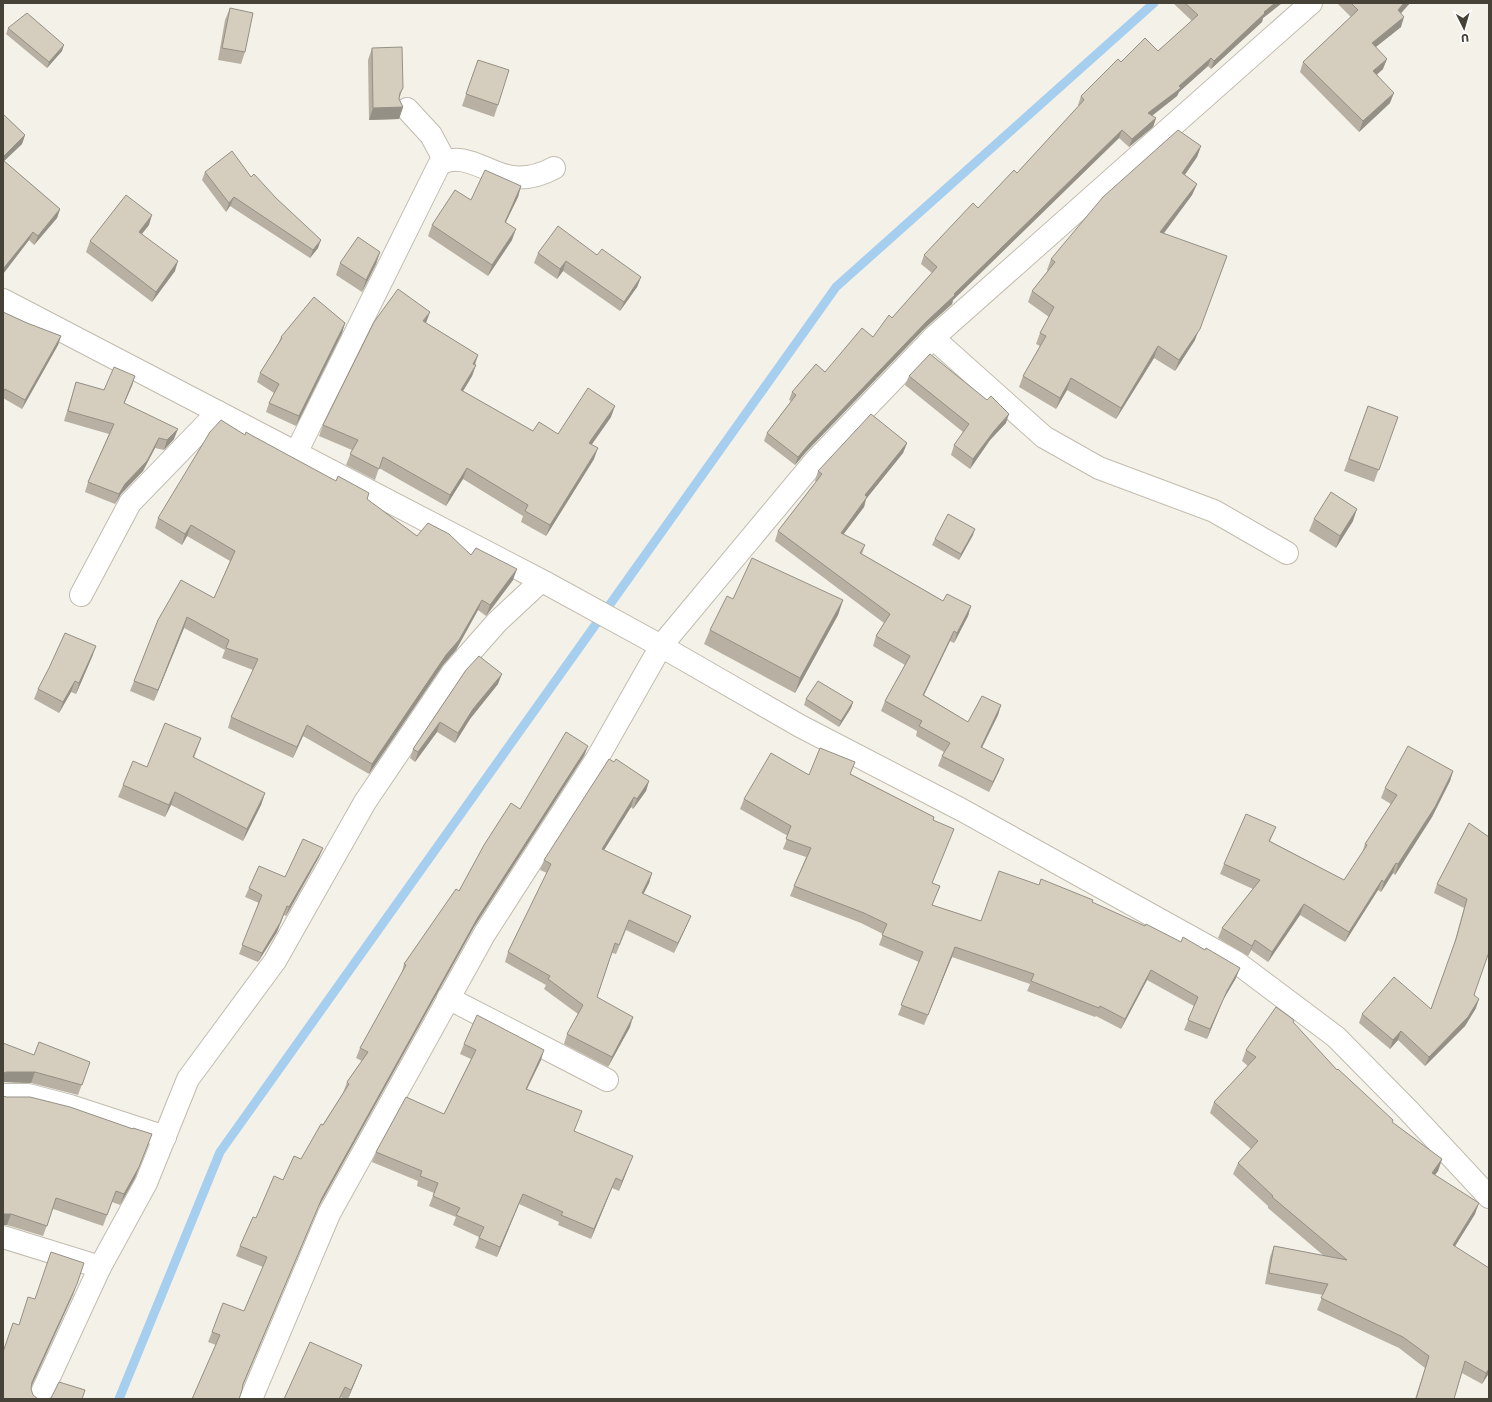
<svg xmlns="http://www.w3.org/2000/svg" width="1492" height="1402" font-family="Poppins,sans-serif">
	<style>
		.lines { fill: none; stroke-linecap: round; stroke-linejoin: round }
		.stream { stroke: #a6ceef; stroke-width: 9 }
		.minor-casing { stroke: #c2bcae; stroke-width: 24 }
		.minor { stroke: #fff; stroke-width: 22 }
		.wall { fill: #b7b0a3 }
		.shaded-wall { fill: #959085 }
		.building { fill: #d5cdbe; stroke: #959085 }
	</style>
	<rect width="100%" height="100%" fill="#f4f1e8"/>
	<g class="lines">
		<!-- stream -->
		<polyline class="stream" points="119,1399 220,1152 836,287 1154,3"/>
		<!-- minor casing -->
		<g class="minor-casing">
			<g id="minor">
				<polyline points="407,109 431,135 445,161"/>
				<polyline points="3,300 546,583 661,646 800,726 962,810 1236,962 1336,1037 1409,1111 1489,1197"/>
				<polyline points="933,338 1044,437 1099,468 1214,511 1287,553"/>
				<path d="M296,453L439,165C461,149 489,174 512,177C527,179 541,175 554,168"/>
				<polyline points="81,595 130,503 218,412"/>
				<polyline points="448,998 607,1080"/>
				<polyline points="3,1095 28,1095 70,1106 165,1137"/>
				<polyline points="3,1237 100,1267"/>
				<polyline points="39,1399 100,1267 146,1183 188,1079 275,961 365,802 453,672 497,622 541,581"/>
				<polyline points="251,1399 329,1214 485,933 598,757 661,646 815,461 933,338 1311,3"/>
			</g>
		</g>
		<!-- minor -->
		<use href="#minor" class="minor"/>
	</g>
	<!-- wall -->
	<g class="wall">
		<polygon points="1173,3 1282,3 1263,18 1262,22 1211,69 1208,66 1179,92 1177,96 1152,116 1156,118 1153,127 1129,147 1119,138 953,300 952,304 924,329 806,452 795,465 764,441 767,433 791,401 789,400 792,392 825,372 873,337 892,318 932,273 921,264 924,255 1017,173 1079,106 1078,105 1081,96 1121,62 1158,51 1192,21"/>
		<polygon points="1337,3 1410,3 1401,13 1401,27 1376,47 1383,69 1377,74 1390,103 1359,132 1300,72 1303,62 1351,17"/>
		<polygon points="230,8 245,52 241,64 218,60 225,20"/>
		<polygon points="8,28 62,51 47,68 6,34"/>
		<polygon points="372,48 403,88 399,99 403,107 399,119 369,120 368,60"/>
		<polygon points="478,60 498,105 494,117 462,106"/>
		<polygon points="3,114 25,135 22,144 4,161 60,209 57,218 34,245 29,240 3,274"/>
		<polygon points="1201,146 1197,157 1185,175 1197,184 1192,195 1163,234 1195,340 1175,371 1154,358 1116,419 1067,390 1056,409 1019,387 1023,376 1040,346 1036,344 1040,333 1049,317 1028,302 1032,291 1048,271 1047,270 1051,259"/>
		<polygon points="205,172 251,177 318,248 310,258 230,206 226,212 202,180"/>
		<polygon points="521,186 518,197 506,222 512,240 488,276 428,236 432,225 471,200"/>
		<polygon points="149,225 142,234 175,271 152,302 86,252 90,241"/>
		<polygon points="380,252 376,264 362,292 336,275 340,263"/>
		<polygon points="538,253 597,255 641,277 637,287 620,311 563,271 557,279 534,263"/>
		<polygon points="3,312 27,323 61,336 58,345 22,409 3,398"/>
		<polygon points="345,323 342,333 296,426 266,412 269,403 274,393 257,382 260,373 278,344 281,337"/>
		<polygon points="426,323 478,355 475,365 476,365 472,376 463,391 533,431 558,434 611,417 592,444 594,459 546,536 521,522 523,516 463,479 446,506 379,468 375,480 346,465 352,450 319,436 323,425"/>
		<polygon points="135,376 124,404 174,439 164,450 155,448 143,471 121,494 115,504 85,492 88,482 109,434 64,421 76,382 104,390"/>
		<polygon points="909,376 987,400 1006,423 990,440 970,469 951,455 954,445 963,432 905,385"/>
		<polygon points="1368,406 1398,417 1374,482 1344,471"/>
		<polygon points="245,435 367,499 417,536 471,555 513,580 486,616 478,610 456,650 443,665 369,774 303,736 293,758 228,728 231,717 253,670 222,658 225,650 184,628 154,701 130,691 158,620 214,598 230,561 187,536 182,545 155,528 158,518"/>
		<polygon points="907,443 903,453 866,499 864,507 843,534 865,545 862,554 943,601 971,606 968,616 954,643 950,641 924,695 968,722 1001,705 998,715 982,748 1000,769 989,792 938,766 942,756 944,752 916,736 917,731 881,711 885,701 905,665 873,646 876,636 884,623 775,541 778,531 816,482 815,481 818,471"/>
		<polygon points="1314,519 1353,521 1336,548 1309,531"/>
		<polygon points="973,535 959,560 932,545 935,539"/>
		<polygon points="733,599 843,600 838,615 795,693 704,644 710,630"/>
		<polygon points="96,646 92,657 76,694 71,692 59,713 34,699 38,689"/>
		<polygon points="466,670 498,684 470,719 455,743 437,732 415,762 410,758 413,749"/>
		<polygon points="806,699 853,702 851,708 839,727 804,705"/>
		<polygon points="201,738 194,758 265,793 261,805 243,841 171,805 165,817 118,797 123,785 147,767"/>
		<polygon points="588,746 584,756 474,927 318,1208 243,1386 242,1390 239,1399 192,1399 216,1345 208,1342 212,1332 244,1311 263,1267 236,1256 240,1246 256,1218 283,1180 301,1159 343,1093 347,1082 362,1061 356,1058 360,1048 401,975 404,964 520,809"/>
		<polygon points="1453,771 1450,781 1432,817 1395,875 1393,873 1381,892 1378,890 1345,942 1300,915 1268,962 1251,950 1248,956 1218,938 1222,928 1253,889 1220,874 1224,864 1276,827 1270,841 1344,880 1362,853 1365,844 1391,804 1381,798 1385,788"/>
		<polygon points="851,774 934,817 933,820 950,839 932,883 940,886 932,905 981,921 1039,885 1092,902 1236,978 1223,1000 1207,1039 1184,1030 1194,1006 1147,980 1121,1029 1096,1016 1095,1017 1027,991 1030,984 952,957 924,1025 898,1015 919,962 879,945 883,934 861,923 790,896 794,886 806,857 783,849 788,836 740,809 744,799 809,775"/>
		<polygon points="649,781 646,791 633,809 631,807 604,850 652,873 649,883 643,894 691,916 687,925 674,953 626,930 616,954 612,953 597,997 630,1027 608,1067 564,1044 567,1034 578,1014 544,989 546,985 505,962 508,952 547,873 540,870 544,860"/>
		<polygon points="1469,823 1474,995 1476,1008 1465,1026 1425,1066 1398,1040 1390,1049 1359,1023 1362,1014 1431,1009 1453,948 1464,908 1434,893 1437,884"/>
		<polygon points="323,848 319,857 286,916 284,915 277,932 258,962 239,954 259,903 245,897 249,888 285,877"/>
		<polygon points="1293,1023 1337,1070 1392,1122 1442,1159 1438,1171 1435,1175 1475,1214 1455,1246 1489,1373 1482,1384 1462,1373 1454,1399 1415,1399 1425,1368 1399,1348 1317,1310 1323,1295 1265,1284 1270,1257 1274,1246 1324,1256 1268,1208 1268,1206 1233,1174 1238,1163 1251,1149 1210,1113 1214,1102 1248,1066 1242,1061 1246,1050"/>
		<polygon points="464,1044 541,1060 527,1089 574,1131 629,1166 619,1191 612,1188 591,1239 558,1225 559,1222 519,1204 497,1257 475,1248 479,1237 453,1225 456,1217 429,1206 434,1193 417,1186 418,1181 372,1162 376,1152 444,1114 471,1059 460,1054"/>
		<polygon points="34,1055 90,1062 78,1095 31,1083 3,1082"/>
		<polygon points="3,1096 152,1134 135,1178 120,1205 112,1202 103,1226 53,1209 43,1236 7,1225 3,1225"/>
		<polygon points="358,1375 348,1399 344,1399 341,1397 340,1399 284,1399"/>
	</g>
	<!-- shaded-wall -->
	<g class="shaded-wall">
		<polygon points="1275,3 1282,3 1263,18 1262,22 1211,69 1214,61 1264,12"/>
		<polygon points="1404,3 1410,3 1395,20 1398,10"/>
		<polygon points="1404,17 1401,27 1368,53 1372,43"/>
		<polygon points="64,45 62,51 47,68 49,62"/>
		<polygon points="1211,58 1208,66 1179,92 1177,96 1145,121 1148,113"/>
		<polygon points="1387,59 1383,69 1370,81 1373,71"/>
		<polygon points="1394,93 1390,103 1359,132 1363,121"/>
		<polygon points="403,107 399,119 369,120 373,108"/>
		<polygon points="1156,118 1153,127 1129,147 1132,139"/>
		<polygon points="1122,130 1119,138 953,300 952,304 924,329 806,452 795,465 798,457 809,444 927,321 954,294"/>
		<polygon points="25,135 22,144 3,162 3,157"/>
		<polygon points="1201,146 1197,157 1178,184 1182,173"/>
		<polygon points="1197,184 1192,195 1156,244 1160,232"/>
		<polygon points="521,186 518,197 501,232 505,222"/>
		<polygon points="234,197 230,206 226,212 229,203"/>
		<polygon points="60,209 57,218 34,245 38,236"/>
		<polygon points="152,215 149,225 135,242 139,232"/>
		<polygon points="516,229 512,240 488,276 492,265"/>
		<polygon points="33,232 29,240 3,274 3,269"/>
		<polygon points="321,240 318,248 310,258 313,250"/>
		<polygon points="380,252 376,264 362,292 366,280"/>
		<polygon points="1227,256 1195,340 1175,371 1179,360"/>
		<polygon points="178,261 175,271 152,302 156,292"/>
		<polygon points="566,261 563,271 557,279 560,269"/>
		<polygon points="641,277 637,287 620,311 624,302"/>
		<polygon points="430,312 426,323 423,321"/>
		<polygon points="345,323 342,333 296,426 299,416"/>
		<polygon points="61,336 58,345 22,409 25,400"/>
		<polygon points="1158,346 1154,358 1116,419 1121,408"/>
		<polygon points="478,355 474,366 473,364"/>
		<polygon points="476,365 472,376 457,401 461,390"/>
		<polygon points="135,376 132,386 120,413 124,403"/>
		<polygon points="1071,378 1067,390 1056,409 1060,398"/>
		<polygon points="615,406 611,417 585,454 589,443"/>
		<polygon points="1009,414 1006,423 990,440 970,469 973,459 994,431"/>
		<polygon points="178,429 174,439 164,450 167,440"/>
		<polygon points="159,438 155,448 143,471 121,494 115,504 119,494 125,484"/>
		<polygon points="907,443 903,453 866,499 864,507 837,543 841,533 865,495"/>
		<polygon points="598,448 594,459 546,536 550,525"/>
		<polygon points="467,468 463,479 446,506 450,495"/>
		<polygon points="1357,509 1353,521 1336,548 1340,536"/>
		<polygon points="191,525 187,536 182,545 185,534"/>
		<polygon points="975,529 973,535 959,560 961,554"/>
		<polygon points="517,569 513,580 486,616 490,605"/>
		<polygon points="482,600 478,610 456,650 443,665 369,774 372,764"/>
		<polygon points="843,600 838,615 795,693 800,678"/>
		<polygon points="971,606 968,616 954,643 957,633"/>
		<polygon points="187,617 184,628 154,701 158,690"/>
		<polygon points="954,631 950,641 919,705 923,695"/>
		<polygon points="96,646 92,657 76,694 79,683"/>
		<polygon points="502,674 498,684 470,719 455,743 458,733 473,709"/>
		<polygon points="75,681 71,692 59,713 63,702"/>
		<polygon points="853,702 851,708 839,727 841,721"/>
		<polygon points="1001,705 998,715 977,757 981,747"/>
		<polygon points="440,722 437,732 415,762 418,752"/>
		<polygon points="307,725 303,736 293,758 297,747"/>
		<polygon points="588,746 584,756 474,927 318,1208 239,1394 243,1384 322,1198 478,917"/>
		<polygon points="1004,759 1000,769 989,792 993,782"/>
		<polygon points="1453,771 1450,781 1432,817 1395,875 1398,864"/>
		<polygon points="649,781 646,791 633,809 637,799"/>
		<polygon points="175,792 171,805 165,817 169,805"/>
		<polygon points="265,793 261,805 243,841 247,829"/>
		<polygon points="634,797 631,807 599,858 602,849"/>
		<polygon points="323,848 319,857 286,916 289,907"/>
		<polygon points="1396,863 1393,873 1381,892 1384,882"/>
		<polygon points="652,873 649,883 639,903 642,893"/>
		<polygon points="1382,880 1378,890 1345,942 1349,932"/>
		<polygon points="1304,904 1300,915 1268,962 1272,952"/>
		<polygon points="287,906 277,932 258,962 262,953"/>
		<polygon points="691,916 687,925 674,953 678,943"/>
		<polygon points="1255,940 1251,950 1248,956 1252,946"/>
		<polygon points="955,947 952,957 924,1025 928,1015"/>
		<polygon points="1240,968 1236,978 1223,1000 1207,1039 1210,1029 1227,991"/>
		<polygon points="1151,970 1147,980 1121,1029 1125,1019"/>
		<polygon points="1479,999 1476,1008 1465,1026 1425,1066 1429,1057"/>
		<polygon points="633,1017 630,1027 608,1067 612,1057"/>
		<polygon points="1401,1031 1398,1040 1390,1049 1393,1040"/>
		<polygon points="544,1050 541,1060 522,1099 526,1089"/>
		<polygon points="7,1072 35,1072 31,1083 3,1082 3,1073"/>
		<polygon points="152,1134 135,1178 120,1205 124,1194"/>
		<polygon points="633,1156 619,1191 622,1181"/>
		<polygon points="1442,1159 1438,1171 1428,1184 1432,1173"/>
		<polygon points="616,1178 612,1188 591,1239 594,1229"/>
		<polygon points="523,1194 519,1204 497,1257 500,1247"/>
		<polygon points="1479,1203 1475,1214 1449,1256 1453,1245"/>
		<polygon points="4,1214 11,1214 7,1225 3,1225 3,1215"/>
		<polygon points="77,1284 73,1295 28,1394 32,1382"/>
		<polygon points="362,1365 358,1375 348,1399 351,1390"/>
		<polygon points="1489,1369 1489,1373 1482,1384 1486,1373"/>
	</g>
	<!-- building -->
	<g class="building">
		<polygon points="1185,3 1275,3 1264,12 1265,13 1214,61 1211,58 1179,86 1181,88 1148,113 1156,118 1132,139 1122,130 954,294 955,295 927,321 809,444 798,457 767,433 796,395 792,392 816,364 825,372 862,328 873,337 889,315 892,318 937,267 924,255 973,203 978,208 1014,170 1017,173 1084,100 1081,96 1118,59 1121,62 1145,38 1158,51 1198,15"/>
		<polygon points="1351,3 1404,3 1398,10 1404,17 1372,43 1387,59 1373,71 1394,93 1363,121 1303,62 1358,10"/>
		<polygon points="230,8 253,13 245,52 222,48"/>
		<polygon points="27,13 64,45 49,62 8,28"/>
		<polygon points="402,47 403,88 400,93 399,99 403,107 373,108 372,48"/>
		<polygon points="478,60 509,70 498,105 466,94"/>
		<polygon points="3,114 25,135 3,157"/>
		<polygon points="1178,130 1201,146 1182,173 1197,184 1160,232 1227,256 1200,329 1179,360 1158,346 1121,408 1071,378 1060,398 1023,376 1046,336 1040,333 1054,307 1032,291 1055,262 1051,259 1103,197"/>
		<polygon points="232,151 251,177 254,174 276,198 321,240 313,250 234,197 229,203 205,172"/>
		<polygon points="3,160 60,209 38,236 33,232 3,269"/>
		<polygon points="485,170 521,186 505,222 516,229 492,265 432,225 455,190 471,200"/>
		<polygon points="126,195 152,215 139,232 178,261 156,292 90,241"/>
		<polygon points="558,226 597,255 602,249 641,277 624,302 566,261 560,269 538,253"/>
		<polygon points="358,237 380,252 366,280 340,263"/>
		<polygon points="398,289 430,312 423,321 478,355 473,364 476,365 461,390 533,431 539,422 558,434 588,388 615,406 589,443 598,448 550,525 525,511 528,505 467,468 450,495 383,457 379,469 350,454 358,440 323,425 374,322"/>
		<polygon points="314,297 345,323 299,416 269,403 279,384 260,373 282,338 281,337"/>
		<polygon points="3,312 27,323 61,336 25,400 5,389 4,391 3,391"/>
		<polygon points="930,354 987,400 991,396 1009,414 994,431 973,459 954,445 969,424 909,376"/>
		<polygon points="114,367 135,376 124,403 178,429 167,440 159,438 147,461 125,484 119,494 88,482 114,424 68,411 76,382 104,390"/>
		<polygon points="1368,406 1398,417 1379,470 1349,459"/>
		<polygon points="871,414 907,443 865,495 867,497 841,533 865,545 860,553 943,601 947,594 971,606 957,633 954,631 923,695 968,722 982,696 1001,705 981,747 1004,759 993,782 942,756 950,743 919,726 922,721 885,701 910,656 876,636 890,614 778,531 822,474 818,471"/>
		<polygon points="221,420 245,435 246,432 251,435 336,481 338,476 369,493 367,499 417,536 428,523 449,534 471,555 476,548 517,569 490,605 482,600 459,640 446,655 372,764 307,725 297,747 231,717 258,659 226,648 229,640 187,617 158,690 134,681 158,620 181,580 214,598 235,551 191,525 185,534 158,518 210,432"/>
		<polygon points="1331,492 1357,509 1340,536 1314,519"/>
		<polygon points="948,514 975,529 961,554 935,539"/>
		<polygon points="752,558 843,600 800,678 710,630 727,596 733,599"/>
		<polygon points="65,633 96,646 79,683 75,681 63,702 38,689 49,668"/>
		<polygon points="479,656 502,674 473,709 458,733 440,722 418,752 413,749 466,670"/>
		<polygon points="818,681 853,702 841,721 806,699"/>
		<polygon points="165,723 201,738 193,757 265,793 247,829 175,792 169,805 123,785 133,761 147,767"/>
		<polygon points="566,732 588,746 478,917 322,1198 243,1384 242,1390 239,1399 192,1399 220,1335 212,1332 223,1303 244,1311 267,1257 240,1246 253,1217 256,1218 274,1176 283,1180 294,1156 301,1159 321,1124 323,1125 349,1084 347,1082 368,1052 360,1048 406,965 404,964 456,889 459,891 484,845 511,803 520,809"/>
		<polygon points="1408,746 1453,771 1435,807 1398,864 1396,863 1384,882 1382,880 1349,932 1304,904 1272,952 1255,940 1252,946 1222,928 1260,880 1224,864 1246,814 1276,827 1269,841 1344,880 1367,845 1365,844 1397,795 1385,788"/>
		<polygon points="820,748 855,762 850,774 934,817 933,820 954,829 932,883 940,886 932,905 981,921 999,871 1039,885 1041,879 1093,900 1092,902 1145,926 1146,924 1181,942 1183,937 1205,950 1206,948 1240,968 1227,991 1210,1029 1188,1020 1198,997 1151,970 1125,1019 1100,1006 1099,1008 1031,981 1034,974 955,947 928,1015 901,1005 923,952 882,935 887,924 864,913 794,886 811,848 786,839 791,826 744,799 771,753 809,775"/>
		<polygon points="609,759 614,762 616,759 649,781 637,799 634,797 602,849 652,873 642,893 691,916 678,943 629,920 619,945 615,943 597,997 633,1017 612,1057 567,1034 583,1005 548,979 550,976 508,952 551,864 544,860"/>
		<polygon points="1469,823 1489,837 1489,952 1474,995 1479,999 1468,1017 1429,1057 1401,1031 1393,1040 1362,1014 1394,977 1431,1009 1456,939 1467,899 1437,884"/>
		<polygon points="303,839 323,848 289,907 287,906 280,923 262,953 242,945 262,895 249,888 259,866 285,877"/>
		<polygon points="1276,1007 1294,1020 1293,1022 1337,1070 1338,1069 1393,1120 1392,1122 1442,1159 1432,1173 1479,1203 1453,1245 1489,1268 1489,1369 1486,1373 1465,1361 1454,1399 1416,1399 1429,1356 1403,1337 1321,1298 1328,1284 1269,1273 1274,1246 1347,1260 1272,1197 1273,1196 1238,1163 1258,1141 1214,1102 1256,1057 1246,1050"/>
		<polygon points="477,1015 544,1050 526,1089 582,1111 574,1131 633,1156 622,1181 616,1178 594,1229 561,1215 563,1212 523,1194 500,1247 479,1238 484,1227 456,1215 460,1208 433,1196 438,1183 420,1176 422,1171 376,1152 406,1097 444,1114 476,1050 464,1044"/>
		<polygon points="39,1042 90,1062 82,1085 35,1072 7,1072 3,1073 3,1043 34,1055"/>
		<polygon points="3,1096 6,1097 30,1097 70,1107 133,1129 133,1128 152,1134 139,1167 124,1194 116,1191 107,1215 56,1198 47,1226 11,1214 4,1214 3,1215"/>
		<polygon points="51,1252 84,1263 77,1284 32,1382 31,1389 33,1395 38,1399 3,1399 3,1352 13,1323 19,1325 28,1297 35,1299"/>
		<polygon points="310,1342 362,1365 351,1390 345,1387 339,1399 284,1399"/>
		<polygon points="59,1382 85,1390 82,1399 47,1399 51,1398"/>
	</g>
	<!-- border -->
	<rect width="1492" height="1402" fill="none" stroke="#474237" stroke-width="8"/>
	<!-- north arrow -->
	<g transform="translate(1464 28) rotate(175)" stroke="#ffffff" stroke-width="3" paint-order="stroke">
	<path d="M0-3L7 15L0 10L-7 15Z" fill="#474237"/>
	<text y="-6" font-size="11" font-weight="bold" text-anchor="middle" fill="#474237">U</text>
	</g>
</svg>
